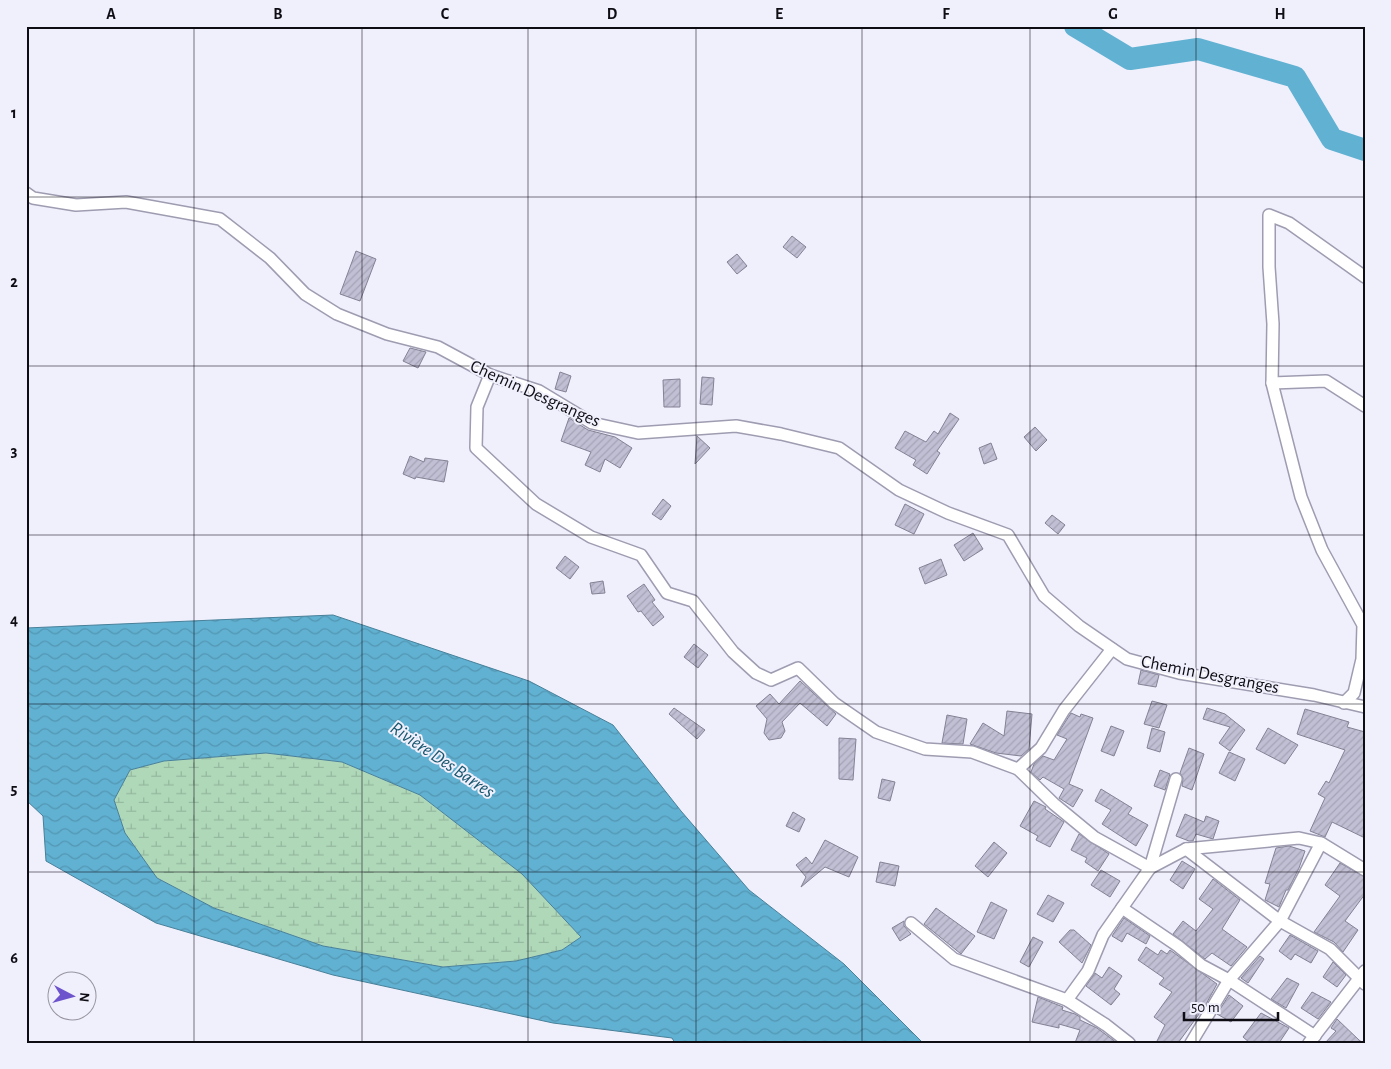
<svg xmlns="http://www.w3.org/2000/svg" width="1391" height="1069" font-family="'Alegreya Sans',sans-serif">
	<style>
		.wetland { fill: url(#wetland-marsh) }
		.water { fill: url(#water-waves); stroke: #488099; fill-rule: evenodd }
		.lines { fill: none; stroke-linecap: round; stroke-linejoin: round }
		.river { stroke: #61b1d2; stroke-width: 22 }
		.building { fill: url(#building-hatch); stroke: #838194 }
		.minor-casing { stroke: #9e9cb0; stroke-width: 14 }
		.minor { stroke: #fff; stroke-width: 11 }
		.grid { fill: none; stroke: #0e0d14; stroke-width: 1; stroke-opacity: 0.55 }
		.labels { text-anchor: middle; dominant-baseline: central; stroke-width: 4; stroke-linejoin: round; paint-order: stroke }
		.street-label { font-size: 18px; fill: #0e0d14; stroke: #f0effc }
		.water-label { font-size: 19px; font-style: italic; fill: #17576f; stroke: #f0effc }
		.neatline { fill: none; stroke: #0e0d14; stroke-width: 2 }
		.grid-label { font-size: 16px; text-anchor: middle; font-weight: bold; fill: #0e0d14 }
	</style>
	<defs>
		<pattern id="wetland-marsh" width="20" height="14" patternUnits="userSpaceOnUse" patternTransform="scale(1.25)"><rect width="20" height="14" fill="#afd8b9"/><path d="M1 5h8M5 5V1M11 12h8M15 12V8" fill="none" stroke="#95b89e"/></pattern>
		<pattern id="water-waves" width="16" height="10" patternUnits="userSpaceOnUse" patternTransform="scale(1.25)"><rect width="16" height="10" fill="#61b1d2"/><path d="M0 5q4-4 8 0t8 0" fill="none" stroke="#5397b3"/></pattern>
		<pattern id="building-hatch" width="6" height="6" patternUnits="userSpaceOnUse" patternTransform="scale(1.25)"><rect width="6" height="6" fill="#c1bfd4"/><path d="M-1 1l2-2M0 6l6-6M5 7l2-2" fill="none" stroke="#a5a3b5"/></pattern>
	</defs>
	<rect width="100%" height="100%" fill="#f0effc"/>
	<!-- wetland -->
	<polygon class="wetland" points="266,753 342,762 420,795 522,874 581,937 562,950 516,961 443,967 323,946 214,908 157,878 125,833 114,800 130,770 164,761"/>
	<!-- water -->
	<path class="water" d="M333,615L529,681L613,725L681,811L749,890L844,964L923,1043H675L672,1038L553,1023L333,975L156,923L46,861L43,816L26,800V628ZM266,753L342,762L420,795L522,874L581,937L562,950L516,961L443,967L323,946L214,908L157,878L125,833L114,800L130,770L164,761Z"/>
	<g class="lines">
		<!-- river -->
		<polyline class="river" points="1075,26 1130,59 1198,49 1295,77 1332,139 1365,150"/>
	</g>
	<!-- building -->
	<g class="building">
		<polygon points="792,236 806,247 797,258 783,247"/>
		<polygon points="356,251 376,259 360,301 340,294"/>
		<polygon points="737,254 747,266 737,274 727,262"/>
		<polygon points="410,348 426,352 418,368 403,361"/>
		<polygon points="560,372 571,376 566,392 555,389"/>
		<polygon points="702,377 714,378 712,405 700,404"/>
		<polygon points="680,379 680,407 664,407 663,380"/>
		<polygon points="950,413 959,419 937,451 940,453 927,474 913,465 916,460 895,448 905,431 926,442 934,431 938,434"/>
		<polygon points="569,418 588,430 615,437 632,448 620,468 605,459 600,472 585,465 591,452 561,441"/>
		<polygon points="1035,427 1047,440 1036,451 1024,437"/>
		<polygon points="697,436 710,448 695,464"/>
		<polygon points="991,443 997,459 984,464 979,448"/>
		<polygon points="410,456 424,462 425,458 448,461 444,482 416,477 415,479 403,474"/>
		<polygon points="663,499 671,506 661,520 652,514"/>
		<polygon points="905,504 924,514 914,534 895,525"/>
		<polygon points="1052,515 1065,525 1058,534 1045,523"/>
		<polygon points="973,533 983,549 964,561 954,545"/>
		<polygon points="565,556 579,567 570,579 556,568"/>
		<polygon points="941,559 947,575 925,584 919,568"/>
		<polygon points="603,581 605,593 592,594 590,583"/>
		<polygon points="644,584 655,600 652,602 664,617 653,626 641,611 638,612 627,596"/>
		<polygon points="694,644 708,655 698,668 684,657"/>
		<polygon points="1141,670 1159,675 1156,687 1138,684"/>
		<polygon points="800,681 836,714 827,726 800,703 782,722 785,731 781,738 769,740 764,733 767,719 756,706 770,694 779,704"/>
		<polygon points="1152,701 1167,705 1159,728 1144,724"/>
		<polygon points="674,708 705,730 697,739 669,714"/>
		<polygon points="1207,708 1225,714 1245,730 1230,751 1219,743 1230,727 1203,719"/>
		<polygon points="1305,709 1349,722 1347,727 1365,732 1365,838 1332,822 1325,837 1310,831 1325,798 1318,794 1326,781 1329,783 1345,750 1297,734"/>
		<polygon points="1007,711 1032,714 1029,749 1021,756 996,753 970,744 983,723 1004,736"/>
		<polygon points="1071,713 1080,717 1081,714 1093,718 1069,784 1083,790 1073,807 1059,798 1064,789 1043,777 1040,780 1031,772 1034,764 1043,756 1054,760 1067,739 1057,735"/>
		<polygon points="947,715 967,719 963,744 942,743"/>
		<polygon points="1111,726 1124,731 1114,756 1101,751"/>
		<polygon points="1152,728 1165,732 1160,752 1147,748"/>
		<polygon points="1268,728 1298,745 1285,764 1256,749"/>
		<polygon points="839,738 856,739 853,780 839,779"/>
		<polygon points="1189,748 1204,754 1192,790 1182,786 1183,778 1180,773"/>
		<polygon points="1229,752 1245,759 1235,781 1219,773"/>
		<polygon points="1160,770 1170,774 1165,790 1154,786"/>
		<polygon points="882,779 895,782 890,801 878,798"/>
		<polygon points="1101,789 1132,808 1128,814 1148,825 1136,846 1102,824 1111,810 1095,801"/>
		<polygon points="1034,801 1046,807 1045,809 1064,822 1050,847 1036,840 1038,836 1020,826"/>
		<polygon points="793,812 805,819 799,832 786,826"/>
		<polygon points="1185,814 1204,822 1206,816 1219,821 1213,839 1196,834 1193,841 1189,841 1176,836"/>
		<polygon points="1079,834 1109,854 1098,871 1085,862 1087,858 1071,850"/>
		<polygon points="825,840 858,857 849,877 825,867 801,887 806,877 796,865 806,857 812,864"/>
		<polygon points="994,842 1007,853 988,877 975,866"/>
		<polygon points="1289,846 1305,851 1299,868 1288,890 1286,890 1279,907 1265,900 1270,884 1265,883 1276,848"/>
		<polygon points="1182,861 1195,869 1183,889 1170,880"/>
		<polygon points="880,862 899,866 895,886 876,882"/>
		<polygon points="1340,863 1365,877 1365,894 1345,921 1358,930 1343,952 1334,942 1314,932 1340,896 1325,885"/>
		<polygon points="1101,870 1120,881 1110,897 1091,885"/>
		<polygon points="1213,879 1240,900 1222,929 1247,947 1231,966 1212,953 1205,959 1173,934 1183,921 1196,931 1213,909 1199,899"/>
		<polygon points="1048,895 1064,903 1053,922 1037,914"/>
		<polygon points="991,902 1007,910 994,939 977,932"/>
		<polygon points="936,908 975,936 961,954 924,924"/>
		<polygon points="1124,918 1150,936 1146,944 1127,933 1122,942 1112,936"/>
		<polygon points="904,921 904,926 911,934 900,941 892,928"/>
		<polygon points="1070,930 1074,930 1091,945 1082,963 1059,942"/>
		<polygon points="1290,935 1318,951 1311,963 1295,954 1291,960 1279,951"/>
		<polygon points="1033,937 1043,942 1029,967 1020,962"/>
		<polygon points="1146,947 1158,955 1161,950 1167,954 1170,950 1217,984 1205,1006 1178,1043 1156,1043 1165,1025 1154,1017 1172,992 1159,984 1164,978 1138,960"/>
		<polygon points="1260,956 1264,959 1248,983 1241,978"/>
		<polygon points="1333,962 1346,975 1337,987 1323,977"/>
		<polygon points="1109,967 1122,976 1114,989 1120,994 1111,1005 1086,986 1095,973 1102,978"/>
		<polygon points="1287,978 1299,984 1286,1008 1271,999"/>
		<polygon points="1312,992 1331,1002 1318,1019 1301,1008"/>
		<polygon points="1229,995 1243,1006 1231,1022 1217,1014"/>
		<polygon points="1038,997 1063,1007 1062,1010 1075,1014 1080,1017 1080,1020 1097,1028 1117,1043 1075,1043 1080,1030 1059,1024 1059,1028 1032,1022"/>
		<polygon points="1261,1013 1289,1028 1279,1043 1250,1043 1243,1037"/>
		<polygon points="1337,1019 1359,1040 1363,1043 1325,1043 1336,1031 1331,1028"/>
	</g>
	<g class="lines">
		<!-- minor casing -->
		<g class="minor-casing">
			<g id="minor">
				<polyline points="26,193 33,198 76,205 126,202 220,219 270,258 305,294 337,314 387,334 438,347 490,375 539,391 592,423 638,433 736,426 781,434 839,448 899,490 948,513 1008,535 1044,596 1079,626 1127,659 1179,673 1314,695 1365,707"/>
				<polyline points="490,375 477,407 476,448 536,504 591,537 641,555 667,593 693,601 733,652 756,673 771,680 798,668 834,703 876,732 925,749 972,752 1018,769"/>
				<polyline points="1272,383 1326,381 1365,406"/>
				<polyline points="1112,649 1064,710 1041,748 1018,769 1054,804 1094,837 1150,868 1186,849 1299,838 1321,843 1365,870"/>
				<polyline points="1344,703 1354,693 1362,659 1363,625 1322,550 1301,497 1272,383 1273,324 1269,267 1269,215 1289,223 1365,277"/>
				<polyline points="1186,849 1280,921 1330,949 1365,984"/>
				<polyline points="1122,908 1178,946 1201,965 1229,980 1315,1036"/>
				<polyline points="911,923 954,959 1067,1000 1088,971 1103,935 1150,868 1176,779"/>
				<polyline points="1067,1000 1106,1025 1129,1043"/>
				<polyline points="1191,1043 1229,980 1280,921 1321,843"/>
				<polyline points="1309,1043 1365,971"/>
			</g>
		</g>
		<!-- minor -->
		<use href="#minor" class="minor"/>
	</g>
	<!-- grid -->
	<path class="grid" d="M194,26V1043M362,26V1043M528,26V1043M696,26V1043M862,26V1043M1030,26V1043M1196,26V1043M26,197H1365M26,366H1365M26,535H1365M26,704H1365M26,872H1365"/>
	<g class="labels">
		<!-- street labels -->
		<g class="street-label">
			<text transform="translate(535 394) rotate(24)">Chemin Desgranges</text>
			<text transform="translate(1210 675) rotate(11)">Chemin Desgranges</text>
		</g>
		<!-- water labels -->
		<g class="water-label">
			<text transform="translate(442 760) rotate(34)">Rivière Des Barres</text>
		</g>
	</g>
	<!-- border -->
	<rect width="1391" height="1069" fill="none" stroke="#f0effc" stroke-width="55"/>
	<!-- north arrow -->
	<g transform="translate(72 996) rotate(96)"><circle r="24" fill="#f0effc" stroke="#96959f"/>
	<path d="M0-4L9 19L0 12L-9 19Z" fill="#6d53cc"/>
	<text y="-8" font-size="14" font-weight="bold" text-anchor="middle" fill="#0e0d14">N</text>
	</g>
	<!-- scale -->
	<path d="M1184 1012v8h94v-8" fill="none" stroke="#0e0d14" stroke-width="2.5"/>
	<text x="1191" y="1012" font-size="15" fill="#0e0d14" stroke="#f0effc" stroke-width="4" paint-order="stroke">50 m</text>
	<rect x="28" y="28" width="1336" height="1014" class="neatline"/>
	<g class="grid-label">
		<text x="111" y="19">A</text>
		<text x="278" y="19">B</text>
		<text x="445" y="19">C</text>
		<text x="612" y="19">D</text>
		<text x="779" y="19">E</text>
		<text x="946" y="19">F</text>
		<text x="1113" y="19">G</text>
		<text x="1280" y="19">H</text>
		<text x="14" y="118">1</text>
		<text x="14" y="287">2</text>
		<text x="14" y="456">3</text>
		<text x="14" y="625">4</text>
		<text x="14" y="794">5</text>
		<text x="14" y="963">6</text>
	</g>
</svg>
